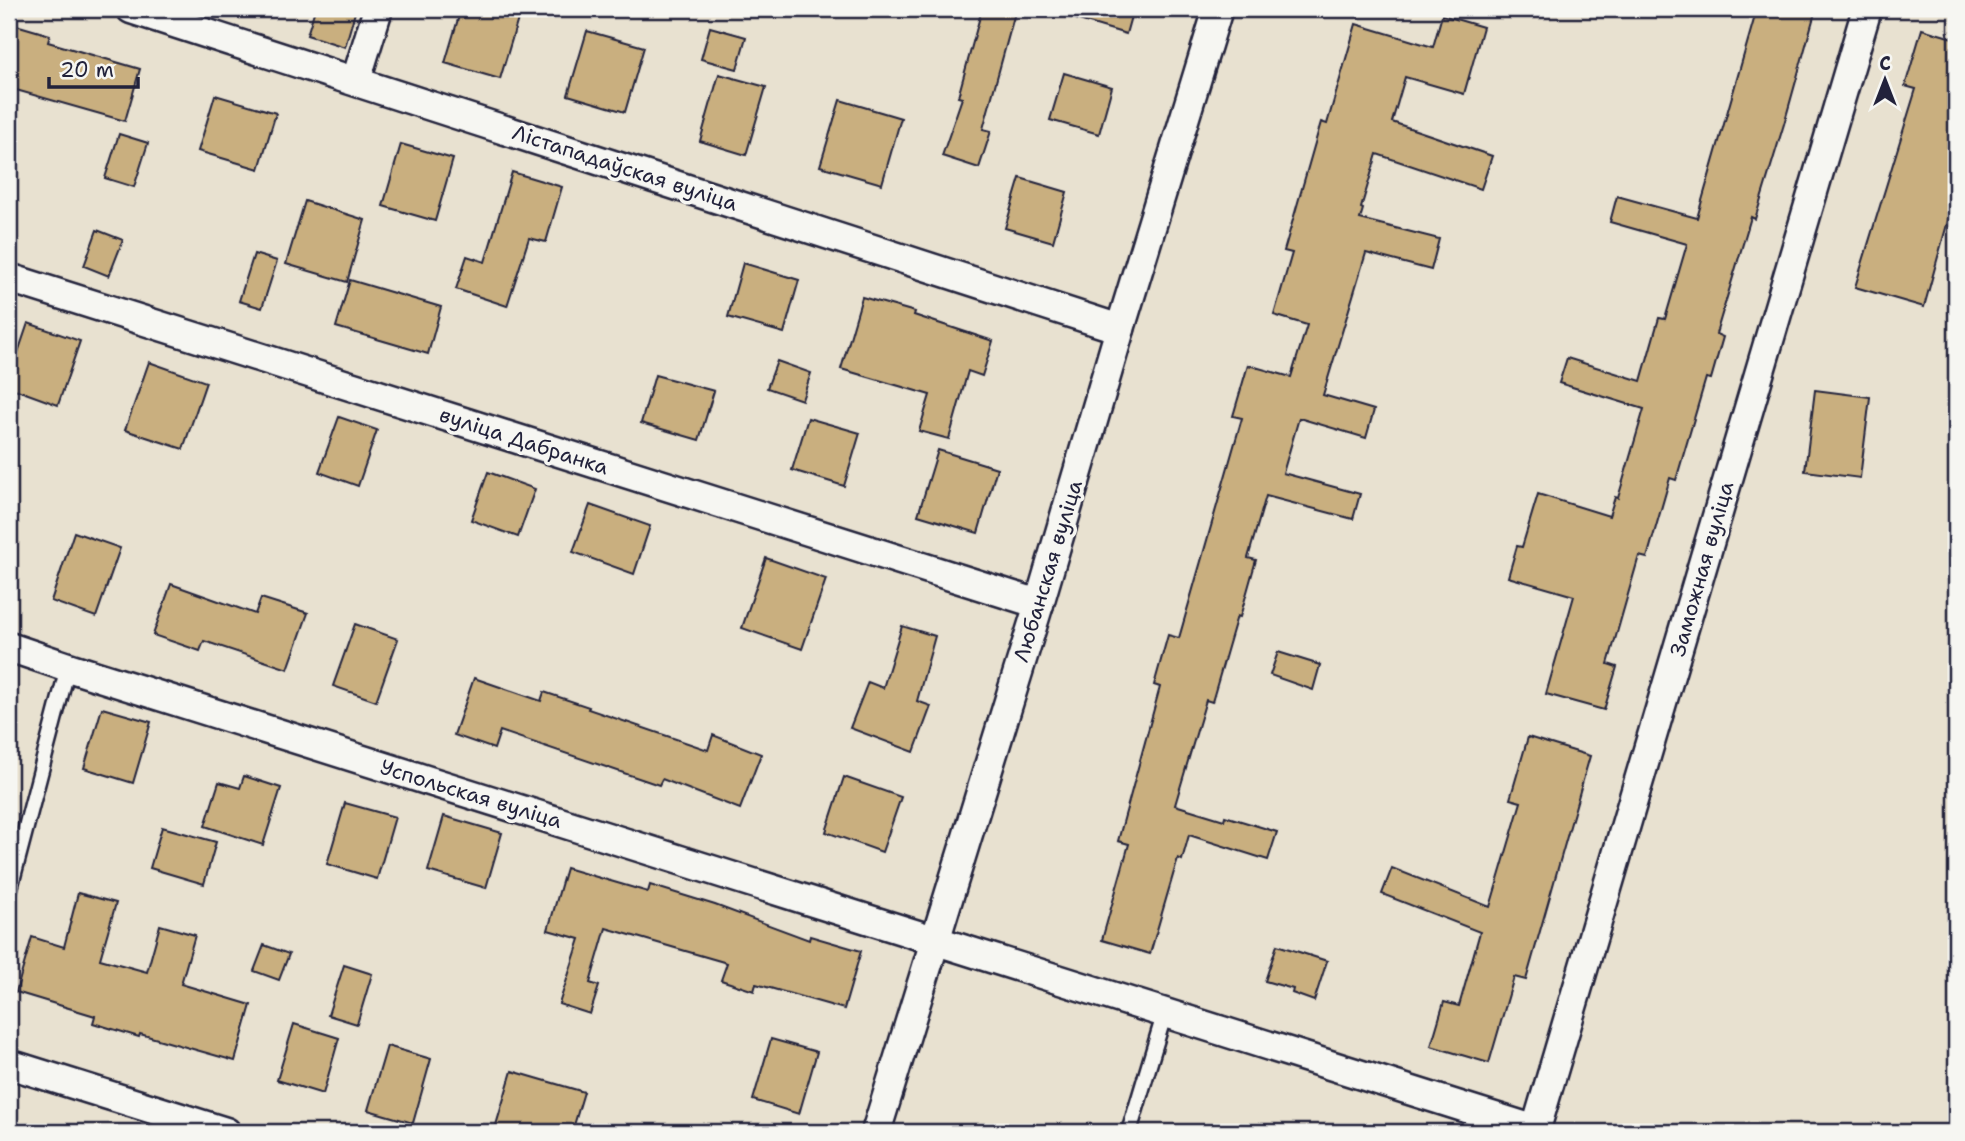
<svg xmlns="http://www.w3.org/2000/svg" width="1965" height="1141" font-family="'Shantell Sans',sans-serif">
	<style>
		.building { fill: #c9af7f; stroke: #22223b; stroke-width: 2 }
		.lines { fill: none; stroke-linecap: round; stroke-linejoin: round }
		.service-casing { stroke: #22223b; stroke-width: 19 }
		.minor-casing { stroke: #22223b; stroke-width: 33 }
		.service { stroke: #f6f6f2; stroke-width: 14 }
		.minor { stroke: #f6f6f2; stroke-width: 28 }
		.labels { text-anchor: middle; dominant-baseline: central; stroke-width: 7; stroke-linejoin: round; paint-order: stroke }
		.street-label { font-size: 21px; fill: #22223b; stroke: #f6f6f2 }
	</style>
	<rect width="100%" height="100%" fill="#e8e1d0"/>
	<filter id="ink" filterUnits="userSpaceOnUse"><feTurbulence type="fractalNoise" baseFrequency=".0143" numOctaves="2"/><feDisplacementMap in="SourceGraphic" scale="14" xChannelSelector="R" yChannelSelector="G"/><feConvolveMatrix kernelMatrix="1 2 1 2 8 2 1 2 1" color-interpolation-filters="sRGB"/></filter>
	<g filter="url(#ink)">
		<!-- building -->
		<g class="building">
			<polygon points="315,9 356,9 345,47 307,35"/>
			<polygon points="461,9 521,9 500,79 445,63"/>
			<polygon points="982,9 1016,9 983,129 991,131 979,168 942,156 962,98 958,97"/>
			<polygon points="1063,9 1133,9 1126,34 1062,15"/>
			<polygon points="1757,9 1816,9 1784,124 1755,219 1751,217 1716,334 1723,337 1711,379 1706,378 1676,480 1670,478 1647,558 1639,556 1608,664 1617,667 1604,710 1546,694 1574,596 1508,577 1517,546 1522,547 1538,494 1609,516 1615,497 1618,498 1644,409 1559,383 1567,358 1641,381 1659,318 1665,319 1687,244 1610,222 1617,196 1697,218"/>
			<polygon points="1442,15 1483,27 1464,94 1405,77 1392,122 1492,156 1481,189 1377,154 1361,208 1363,209 1360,219 1439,239 1431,270 1366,253 1323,395 1374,410 1366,438 1299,418 1283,473 1360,494 1353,519 1266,496 1248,558 1256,560 1240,617 1237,616 1212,702 1206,700 1175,805 1224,820 1225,816 1277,832 1268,860 1189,835 1182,860 1178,858 1150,954 1102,940 1129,844 1118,841 1160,687 1154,685 1168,635 1179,638 1242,418 1233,416 1248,365 1291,377 1307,325 1274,315 1292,253 1284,251 1321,122 1327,124 1356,24 1433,47"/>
			<polygon points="9,23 50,35 48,42 140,69 125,121 9,88"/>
			<polygon points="710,27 746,37 737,69 701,59"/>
			<polygon points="1922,29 1956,39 1956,192 1924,307 1855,287 1916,89 1905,86"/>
			<polygon points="587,31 644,47 625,112 568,95"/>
			<polygon points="1064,73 1112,87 1099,134 1050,120"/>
			<polygon points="719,74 766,87 746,155 700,141"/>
			<polygon points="215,95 276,113 259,169 198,151"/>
			<polygon points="840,100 901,118 882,184 820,166"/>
			<polygon points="119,134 148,143 134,187 105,178"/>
			<polygon points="401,144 453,159 435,221 383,206"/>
			<polygon points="512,172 562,187 546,242 529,238 507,306 456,289 467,256 485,262"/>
			<polygon points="1020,178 1067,192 1053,242 1005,228"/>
			<polygon points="305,201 365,220 347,282 286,264"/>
			<polygon points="97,230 123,240 109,276 84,266"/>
			<polygon points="254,254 277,261 262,308 239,301"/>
			<polygon points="743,263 799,280 784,333 728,317"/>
			<polygon points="350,280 441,307 428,354 336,327"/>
			<polygon points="862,297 915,312 914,315 993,341 982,376 968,371 949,439 919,431 930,395 841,369"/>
			<polygon points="28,323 80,341 58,405 9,387 9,379"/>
			<polygon points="777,361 811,373 802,400 767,388"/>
			<polygon points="149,362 206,382 183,449 125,430"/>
			<polygon points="655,375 714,391 699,440 641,423"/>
			<polygon points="1815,390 1870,397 1860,478 1805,471"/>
			<polygon points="339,417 377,430 358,486 319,472"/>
			<polygon points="808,418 860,433 844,486 792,470"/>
			<polygon points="938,450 997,468 978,533 918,515"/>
			<polygon points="488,472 535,489 518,537 471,520"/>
			<polygon points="590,505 650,526 634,574 573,552"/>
			<polygon points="74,532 120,548 96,617 51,601"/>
			<polygon points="766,558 826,579 802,649 742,628"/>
			<polygon points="171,584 255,614 261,598 308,613 288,669 204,641 200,651 153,635"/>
			<polygon points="355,624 398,639 376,701 333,686"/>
			<polygon points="902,626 935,636 917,701 931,706 914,752 850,728 868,682 883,688"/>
			<polygon points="1278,652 1320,665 1313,690 1270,675"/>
			<polygon points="474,678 541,701 544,692 589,707 588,709 708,750 713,735 761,754 740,809 662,779 659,785 500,731 494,749 454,735"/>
			<polygon points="102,708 151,722 133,783 84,768"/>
			<polygon points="1528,737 1590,756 1526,980 1514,977 1489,1063 1431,1046 1444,1002 1459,1006 1480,932 1382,894 1392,868 1490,907 1521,802 1510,799"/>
			<polygon points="244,776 281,788 263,845 205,826 219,782 240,788"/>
			<polygon points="844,777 901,797 882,852 826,832"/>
			<polygon points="345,803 395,817 377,879 327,864"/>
			<polygon points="444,816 502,833 486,888 428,871"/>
			<polygon points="162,827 216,842 204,884 150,868"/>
			<polygon points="566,868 648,892 650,885 715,905 809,940 810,936 861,951 844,1009 756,984 754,991 721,980 727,963 606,928 590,983 599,986 590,1014 559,1004 580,939 548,930"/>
			<polygon points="78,893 116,903 100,959 147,972 160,925 195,935 181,984 251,1005 235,1061 140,1034 139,1037 93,1023 95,1016 16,992 32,937 64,947"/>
			<polygon points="264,945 289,954 279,980 254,971"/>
			<polygon points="1277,945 1327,961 1314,1001 1292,993 1293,989 1265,981"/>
			<polygon points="344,965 372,974 357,1024 328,1015"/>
			<polygon points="294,1024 339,1038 323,1094 277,1080"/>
			<polygon points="771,1039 817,1052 799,1114 753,1100"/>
			<polygon points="387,1046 431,1059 413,1123 368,1110"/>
			<polygon points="512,1071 584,1092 572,1132 494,1132"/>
		</g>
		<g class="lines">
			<!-- service casing -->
			<g class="service-casing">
				<g id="service">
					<polyline points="9,892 68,667"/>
					<polyline points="1129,1132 1165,1012"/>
				</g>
			</g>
			<!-- minor casing -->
			<g class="minor-casing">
				<g id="minor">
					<polyline points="131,9 1120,329"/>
					<polyline points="356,80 378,9"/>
					<polyline points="9,278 1039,604"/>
					<polyline points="9,647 68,667 1536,1130"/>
					<polyline points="9,1064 226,1132"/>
					<polyline points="876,1132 1039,604 1120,329 1218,9"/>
					<polyline points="1535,1132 1867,9"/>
				</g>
			</g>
			<!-- service -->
			<use href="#service" class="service"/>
			<!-- minor -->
			<use href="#minor" class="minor"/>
		</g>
	</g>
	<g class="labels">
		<!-- street labels -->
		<g class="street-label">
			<text transform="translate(625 168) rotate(18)">Лістападаўская вуліца</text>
			<text transform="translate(524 441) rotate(18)">вуліца Дабранка</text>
			<text transform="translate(1702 569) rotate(-74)">Заможная вуліца</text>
			<text transform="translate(1048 571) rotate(-73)">Любанская вуліца</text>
			<text transform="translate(471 794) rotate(17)">Успольская вуліца</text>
		</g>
	</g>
	<!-- margin -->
	<rect width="1965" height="1141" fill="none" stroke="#f6f6f2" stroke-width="35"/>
	<rect x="18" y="18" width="1930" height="1106" fill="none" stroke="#22223b" stroke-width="2.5" filter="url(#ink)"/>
	<!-- north arrow -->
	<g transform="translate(1885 80)" stroke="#f6f6f2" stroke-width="5" paint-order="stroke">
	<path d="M0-5L12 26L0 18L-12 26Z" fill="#22223b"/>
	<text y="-10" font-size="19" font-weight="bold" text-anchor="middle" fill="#22223b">С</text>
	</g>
	<!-- scale -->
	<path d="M49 77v10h89v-10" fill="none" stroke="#22223b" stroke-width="3.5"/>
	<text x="60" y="77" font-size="21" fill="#22223b" stroke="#f6f6f2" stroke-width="5" paint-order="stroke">20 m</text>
</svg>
